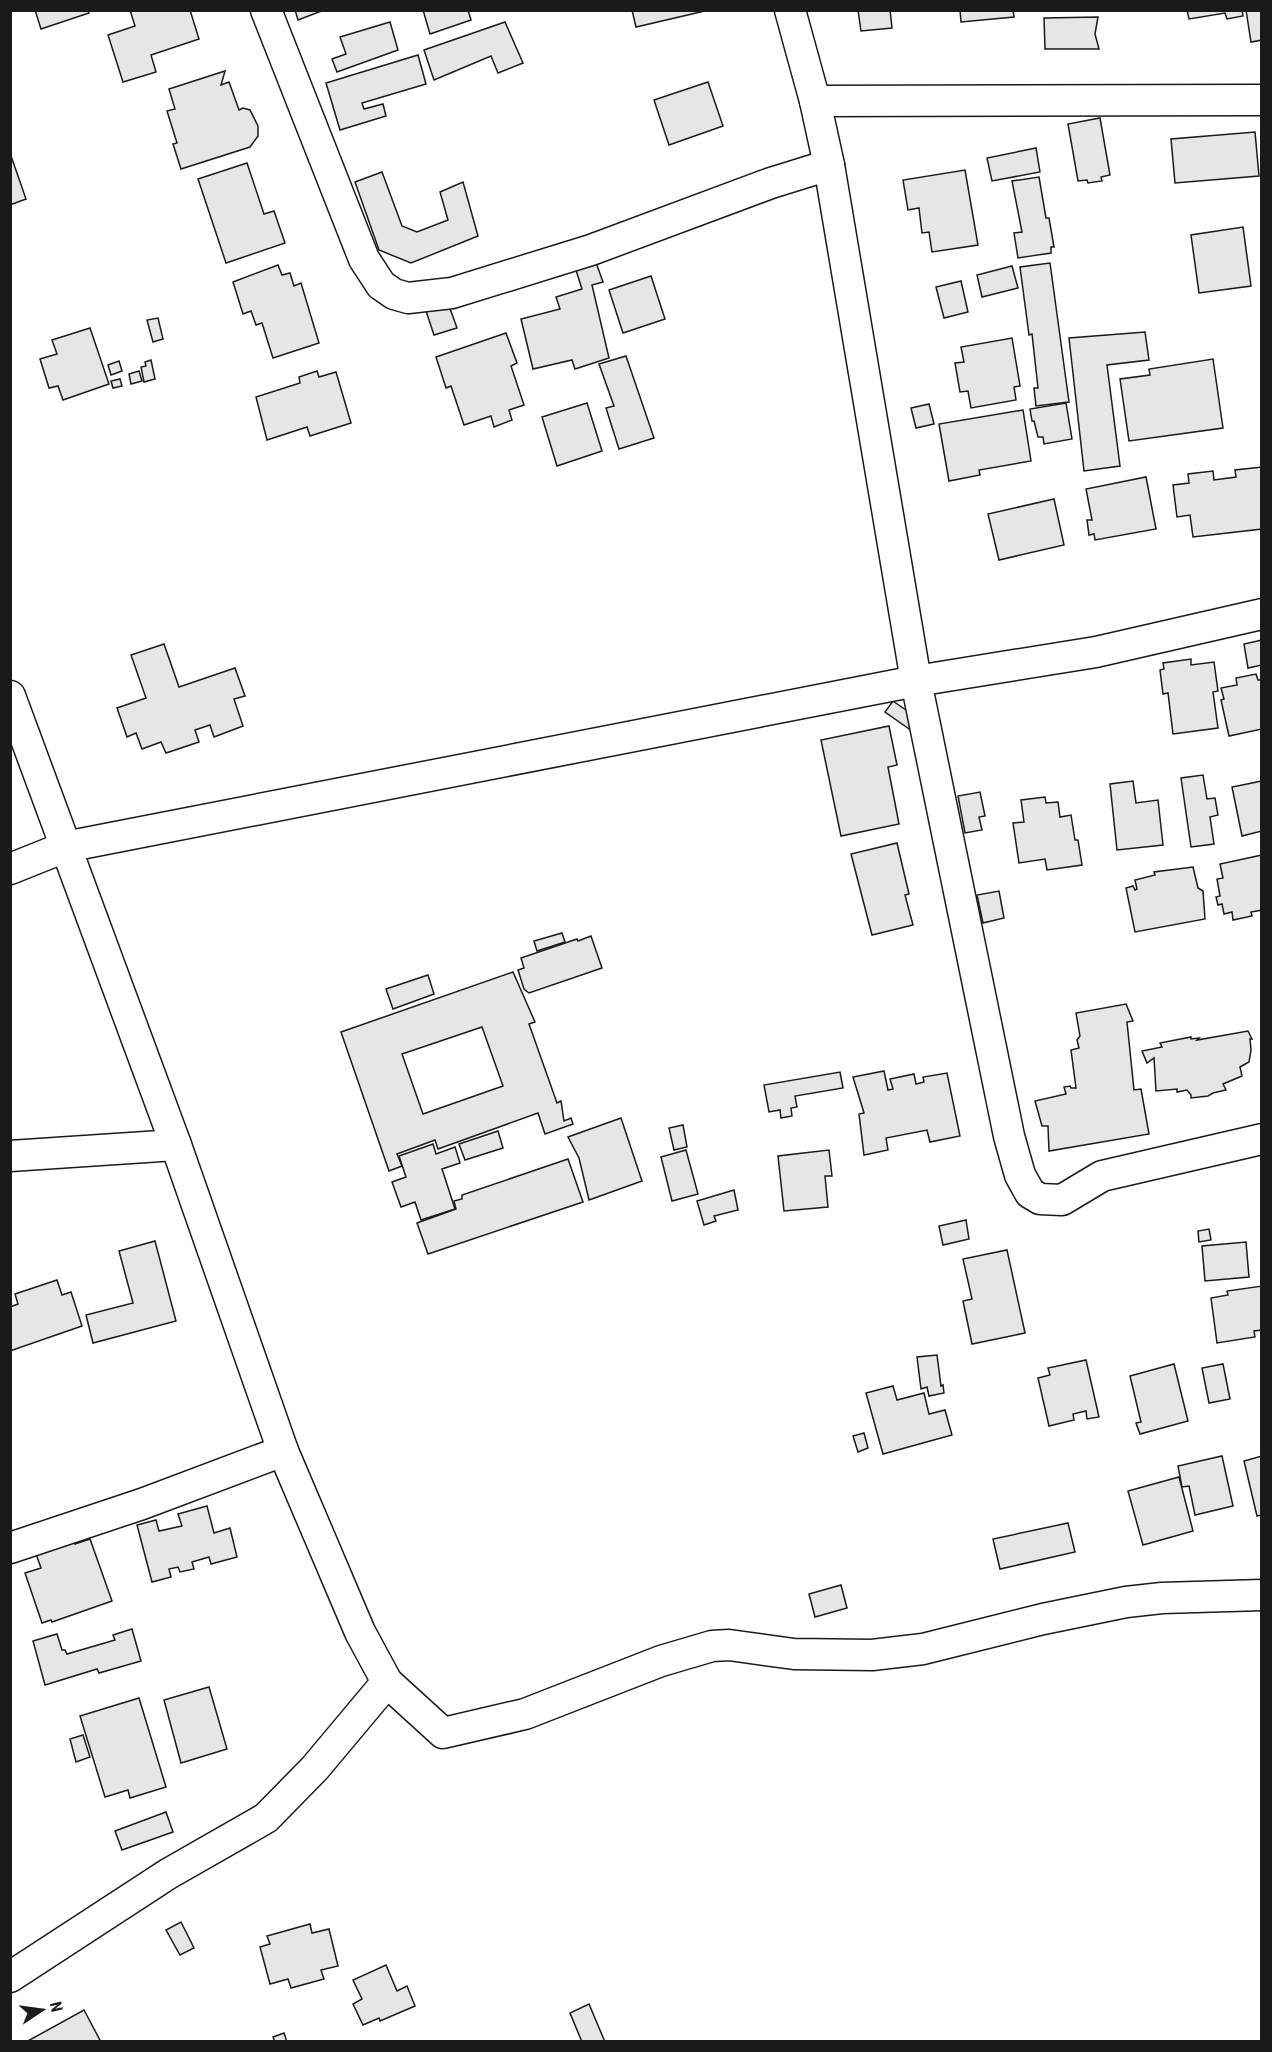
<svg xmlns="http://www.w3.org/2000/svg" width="1272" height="2052" font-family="'Roboto Condensed',sans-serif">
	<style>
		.building { fill: #e6e6e6; stroke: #1a1a1a; stroke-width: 1.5; fill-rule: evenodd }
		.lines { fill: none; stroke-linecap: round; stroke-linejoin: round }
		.minor-casing { stroke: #1a1a1a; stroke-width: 33 }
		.minor { stroke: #fff; stroke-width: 30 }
	</style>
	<rect width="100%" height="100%" fill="#fff"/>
	<!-- building -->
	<g class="building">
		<polygon points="35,10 88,10 89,13 41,29"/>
		<polygon points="130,10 190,10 199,39 151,55 156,72 123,82 108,35 135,26"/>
		<polygon points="295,10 324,10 298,20"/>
		<polygon points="423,10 468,10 471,20 430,34"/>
		<polygon points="632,10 709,10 636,27"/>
		<polygon points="858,10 890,10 892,28 861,31"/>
		<polygon points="960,10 1013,10 1014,17 961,22"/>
		<polygon points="1187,10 1242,10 1243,16 1227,19 1225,13 1189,19"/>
		<polygon points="1246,10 1262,10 1262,40 1251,42"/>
		<polygon points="1098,17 1095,34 1099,49 1045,49 1044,18"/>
		<polygon points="390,22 398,50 337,72 332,59 346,54 340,37"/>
		<polygon points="505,22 523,63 498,73 491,56 434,80 424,50"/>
		<polygon points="418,55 426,84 362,103 364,109 383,104 386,116 340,130 326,83"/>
		<polygon points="225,71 221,85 229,82 239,110 243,108 250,110 258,126 258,136 250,147 181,169 173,144 177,143 167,111 175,109 169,89"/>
		<polygon points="708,82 723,126 669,145 654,100"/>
		<polygon points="1100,118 1110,175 1101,177 1102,181 1088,183 1087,180 1078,181 1068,124"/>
		<polygon points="1255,132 1259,176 1175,183 1171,139"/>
		<polygon points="1036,148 1040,172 992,181 987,158"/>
		<polygon points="10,153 26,199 10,205"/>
		<polygon points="247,163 264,214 274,211 285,243 226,263 198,179"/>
		<polygon points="965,170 978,245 932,252 929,232 922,233 919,208 908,210 903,180"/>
		<polygon points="382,172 402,226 417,232 448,220 440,192 463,182 478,236 411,263 379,250 355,182"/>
		<polygon points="1039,177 1046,218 1049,218 1054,247 1051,247 1051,253 1018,258 1014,233 1022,232 1012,181"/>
		<polygon points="1243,227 1251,286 1199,293 1191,235"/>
		<polygon points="594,257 603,282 592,285 609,358 575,369 572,360 533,369 521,319 560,309 556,297 582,289 574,264"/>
		<polygon points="1050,263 1069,402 1036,406 1034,388 1038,388 1032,334 1029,335 1020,267"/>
		<polygon points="278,265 282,275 290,273 294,286 301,283 319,343 273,358 262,323 256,325 251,311 243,314 233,282"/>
		<polygon points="1012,266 1018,288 982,297 977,275"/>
		<polygon points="651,276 665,319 623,333 609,290"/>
		<polygon points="961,281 968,312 944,318 936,287"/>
		<polygon points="447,300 457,328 434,335 425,308"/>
		<polygon points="158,318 163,339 153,342 147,320"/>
		<polygon points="90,328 109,384 63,400 58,386 49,388 40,359 57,354 52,340"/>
		<polygon points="1145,332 1149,360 1107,365 1120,466 1084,471 1069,338"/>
		<polygon points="506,333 517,363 511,366 524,405 509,410 512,420 494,427 491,416 464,425 451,386 446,388 436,357"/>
		<polygon points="1012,338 1020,386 1014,387 1016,400 971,408 968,391 960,392 955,363 964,362 961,347"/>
		<polygon points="626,356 654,438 619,449 606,408 614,406 599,364"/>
		<polygon points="1213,359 1223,428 1129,441 1120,379 1150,375 1149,369"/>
		<polygon points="151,360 155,379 144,382 141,367 146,366 145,362"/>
		<polygon points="119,361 122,371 111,375 108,365"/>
		<polygon points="139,371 142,381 131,384 129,374"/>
		<polygon points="317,371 319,377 336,372 351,423 310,436 307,427 267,440 256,397 300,383 299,377"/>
		<polygon points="120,379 122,386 113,388 111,381"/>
		<polygon points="587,403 602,451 557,466 542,417"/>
		<polygon points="1066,403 1072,439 1044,444 1043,437 1038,437 1034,421 1032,421 1030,409"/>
		<polygon points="929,404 934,424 916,428 911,408"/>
		<polygon points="1023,410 1031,461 979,470 980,475 949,481 939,424"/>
		<polygon points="1262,467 1262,529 1193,537 1190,515 1177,517 1173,485 1189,483 1188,474 1213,471 1214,480 1236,477 1235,470"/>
		<polygon points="1146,477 1156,529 1095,540 1094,534 1089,535 1087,520 1092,520 1086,489"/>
		<polygon points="1054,499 1064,545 999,560 988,514"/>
		<polygon points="1262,640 1262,665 1248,668 1244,644"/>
		<polygon points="164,644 179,687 235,668 245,696 234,699 243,726 214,737 210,725 195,730 199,742 166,753 161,742 142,749 136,733 127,737 117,708 146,698 131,655"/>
		<polygon points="1191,659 1191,665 1214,662 1218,691 1213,692 1218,728 1173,734 1168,693 1163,694 1160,670 1164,669 1163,663"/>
		<polygon points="1256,674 1258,680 1262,680 1262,729 1229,736 1221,700 1224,699 1221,688 1237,685 1236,678"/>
		<polygon points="893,701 920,720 912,731 885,712"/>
		<polygon points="889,726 897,765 888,767 899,824 841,836 821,740"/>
		<polygon points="1203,775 1207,799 1215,798 1218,815 1210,817 1214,844 1191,847 1181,778"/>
		<polygon points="1133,781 1136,803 1158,800 1163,845 1117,850 1110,784"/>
		<polygon points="1262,781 1262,831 1242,836 1232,787"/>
		<polygon points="980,792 985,816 979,817 982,830 965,833 958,796"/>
		<polygon points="1045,797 1046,803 1058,802 1060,817 1071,815 1075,840 1078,840 1082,865 1047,870 1045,859 1019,863 1013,823 1024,822 1021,800"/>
		<polygon points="897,843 909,894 905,895 913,925 872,935 851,854"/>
		<polygon points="1262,855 1262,910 1251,912 1252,916 1233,920 1232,912 1224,914 1222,904 1218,905 1216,897 1220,896 1217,879 1223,878 1220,864"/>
		<polygon points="1193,867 1198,888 1203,891 1205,919 1135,932 1126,888 1133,886 1135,890 1137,889 1135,880 1155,875 1154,872"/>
		<polygon points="999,891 1004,918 983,923 977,895"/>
		<polygon points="562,933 565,942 537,951 534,941"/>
		<polygon points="591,936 602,968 529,993 524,989 518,970 524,968 521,958 577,939 578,941"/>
		<path d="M513,972L535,1022L529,1024L557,1103L561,1101L564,1121L571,1118L573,1124L545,1134L538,1113L438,1149L435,1140L397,1154L402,1166L389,1171L341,1032ZM482,1027L503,1086L423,1114L402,1054Z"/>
		<polygon points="428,975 434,994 393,1009 386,989"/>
		<polygon points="1126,1004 1133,1021 1127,1022 1134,1090 1141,1089 1149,1134 1049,1151 1048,1126 1042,1126 1035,1101 1066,1094 1064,1087 1070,1086 1071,1088 1076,1088 1071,1050 1079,1048 1077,1040 1080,1036 1076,1013"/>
		<polygon points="1248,1031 1252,1039 1250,1039 1251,1050 1249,1062 1240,1067 1242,1076 1223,1084 1226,1090 1213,1093 1208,1096 1191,1098 1191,1095 1187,1090 1177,1092 1177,1089 1156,1091 1154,1058 1147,1063 1142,1051 1162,1047 1160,1043 1191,1037 1191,1039 1199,1038 1197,1040"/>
		<polygon points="884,1071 888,1090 893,1089 890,1079 914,1074 916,1084 924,1082 923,1077 947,1073 960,1136 930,1142 927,1130 886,1138 888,1150 864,1155 859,1114 864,1113 853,1077"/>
		<polygon points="840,1072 843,1088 795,1096 797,1107 791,1108 792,1116 781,1118 780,1110 769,1112 764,1085"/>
		<polygon points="621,1118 642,1181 589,1200 579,1158 568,1137"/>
		<polygon points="683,1125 687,1147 674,1150 669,1128"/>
		<polygon points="498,1131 503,1148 465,1160 459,1144"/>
		<polygon points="433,1144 436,1154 455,1147 460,1163 442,1169 455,1209 421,1220 415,1202 401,1207 392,1182 406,1177 399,1156"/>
		<polygon points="686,1150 698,1194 672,1201 661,1157"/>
		<polygon points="829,1150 832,1176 825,1176 828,1207 784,1211 778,1156"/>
		<polygon points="568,1159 583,1202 428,1254 417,1223 456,1209 454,1201 462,1199 462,1195"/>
		<polygon points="734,1190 738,1210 714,1216 716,1221 704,1225 697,1201"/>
		<polygon points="966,1220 969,1239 943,1245 939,1226"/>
		<polygon points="1209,1229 1211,1240 1199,1242 1198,1231"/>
		<polygon points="155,1241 176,1321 93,1343 86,1315 133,1303 119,1251"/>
		<polygon points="1246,1242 1249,1277 1205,1281 1202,1246"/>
		<polygon points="1007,1250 1025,1333 972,1344 963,1301 972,1299 963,1259"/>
		<polygon points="57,1280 62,1295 71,1292 82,1326 10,1351 10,1307 18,1304 15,1294"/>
		<polygon points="1262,1286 1262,1330 1254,1331 1255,1337 1217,1343 1211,1298 1228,1295 1227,1291"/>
		<polygon points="937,1355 941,1386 943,1385 944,1393 929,1396 927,1387 921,1389 917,1357"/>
		<polygon points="1086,1360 1099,1417 1087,1419 1086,1411 1073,1414 1074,1420 1049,1426 1038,1378 1050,1375 1048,1368"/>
		<polygon points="1174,1364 1188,1421 1140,1434 1136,1423 1141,1422 1130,1376"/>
		<polygon points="1223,1364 1230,1399 1209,1403 1202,1368"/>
		<polygon points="893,1386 897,1400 924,1393 929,1414 945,1410 952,1435 883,1454 866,1393"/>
		<polygon points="864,1433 868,1448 858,1452 853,1436"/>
		<polygon points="1222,1456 1233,1506 1195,1515 1189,1486 1182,1487 1178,1466"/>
		<polygon points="1262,1456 1262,1515 1257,1516 1244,1461"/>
		<polygon points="1179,1477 1193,1531 1143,1545 1128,1491"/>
		<polygon points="207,1506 214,1533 230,1528 237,1557 211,1564 209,1557 192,1562 194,1569 180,1572 178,1567 169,1569 171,1577 152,1582 137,1525 156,1520 159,1531 182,1526 178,1514"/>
		<polygon points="1068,1523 1075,1552 1000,1569 993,1539"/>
		<polygon points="73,1537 75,1544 90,1539 112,1601 52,1622 51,1620 42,1623 25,1573 41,1568 35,1551"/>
		<polygon points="841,1585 847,1608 815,1617 809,1594"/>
		<polygon points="132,1629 141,1661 99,1673 97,1669 45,1685 33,1641 57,1634 62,1650 65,1650 67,1654 115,1640 113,1635"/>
		<polygon points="209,1687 227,1749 181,1763 164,1700"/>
		<polygon points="139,1698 166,1787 130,1798 128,1790 105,1797 80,1716"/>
		<polygon points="83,1735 90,1757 76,1762 70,1739"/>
		<polygon points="166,1812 173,1832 122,1850 115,1831"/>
		<polygon points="181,1922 194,1948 180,1955 166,1930"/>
		<polygon points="310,1924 312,1933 329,1929 338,1966 321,1970 324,1979 291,1988 288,1979 270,1984 260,1947 270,1944 267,1936"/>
		<polygon points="386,1965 397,1991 407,1986 415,2006 380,2021 379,2018 363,2025 353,2004 362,1999 353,1980"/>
		<polygon points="589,2004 605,2042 582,2042 570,2013"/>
		<polygon points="84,2010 101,2042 26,2042"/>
		<polygon points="284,2033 287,2042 275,2042 273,2037"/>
	</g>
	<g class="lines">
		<!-- minor casing -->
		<g class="minor-casing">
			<g id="minor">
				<polyline points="266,10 364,259 381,285 394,294 408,298 452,293 591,250 771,183 829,165"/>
				<polyline points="790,10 815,101 829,165 916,681 1009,1136 1020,1175 1030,1193 1040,1199 1062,1200 1102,1176 1262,1139"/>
				<polyline points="815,101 1262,100"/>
				<polyline points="10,696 176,1145 283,1451 360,1632 387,1682"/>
				<polyline points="10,869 65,847 916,681 1096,652 1262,614"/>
				<polyline points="10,1156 176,1145"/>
				<polyline points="10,1548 142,1504 283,1451"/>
				<polyline points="10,1977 168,1874 266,1818 315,1768 387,1682 443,1733 525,1714 661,1661 712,1646 729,1645 794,1654 872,1655 923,1649 1043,1619 1126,1602 1162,1598 1262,1595"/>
			</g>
		</g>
		<!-- minor -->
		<use href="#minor" class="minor"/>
	</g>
	<!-- border -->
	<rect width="1272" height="2052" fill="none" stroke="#1a1a1a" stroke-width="24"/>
	<!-- north arrow -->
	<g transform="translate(42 2010) rotate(77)" stroke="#ffffff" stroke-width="4.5" paint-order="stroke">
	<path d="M0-4.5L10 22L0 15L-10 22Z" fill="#1a1a1a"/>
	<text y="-9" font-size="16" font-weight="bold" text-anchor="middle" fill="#1a1a1a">N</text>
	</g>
</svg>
